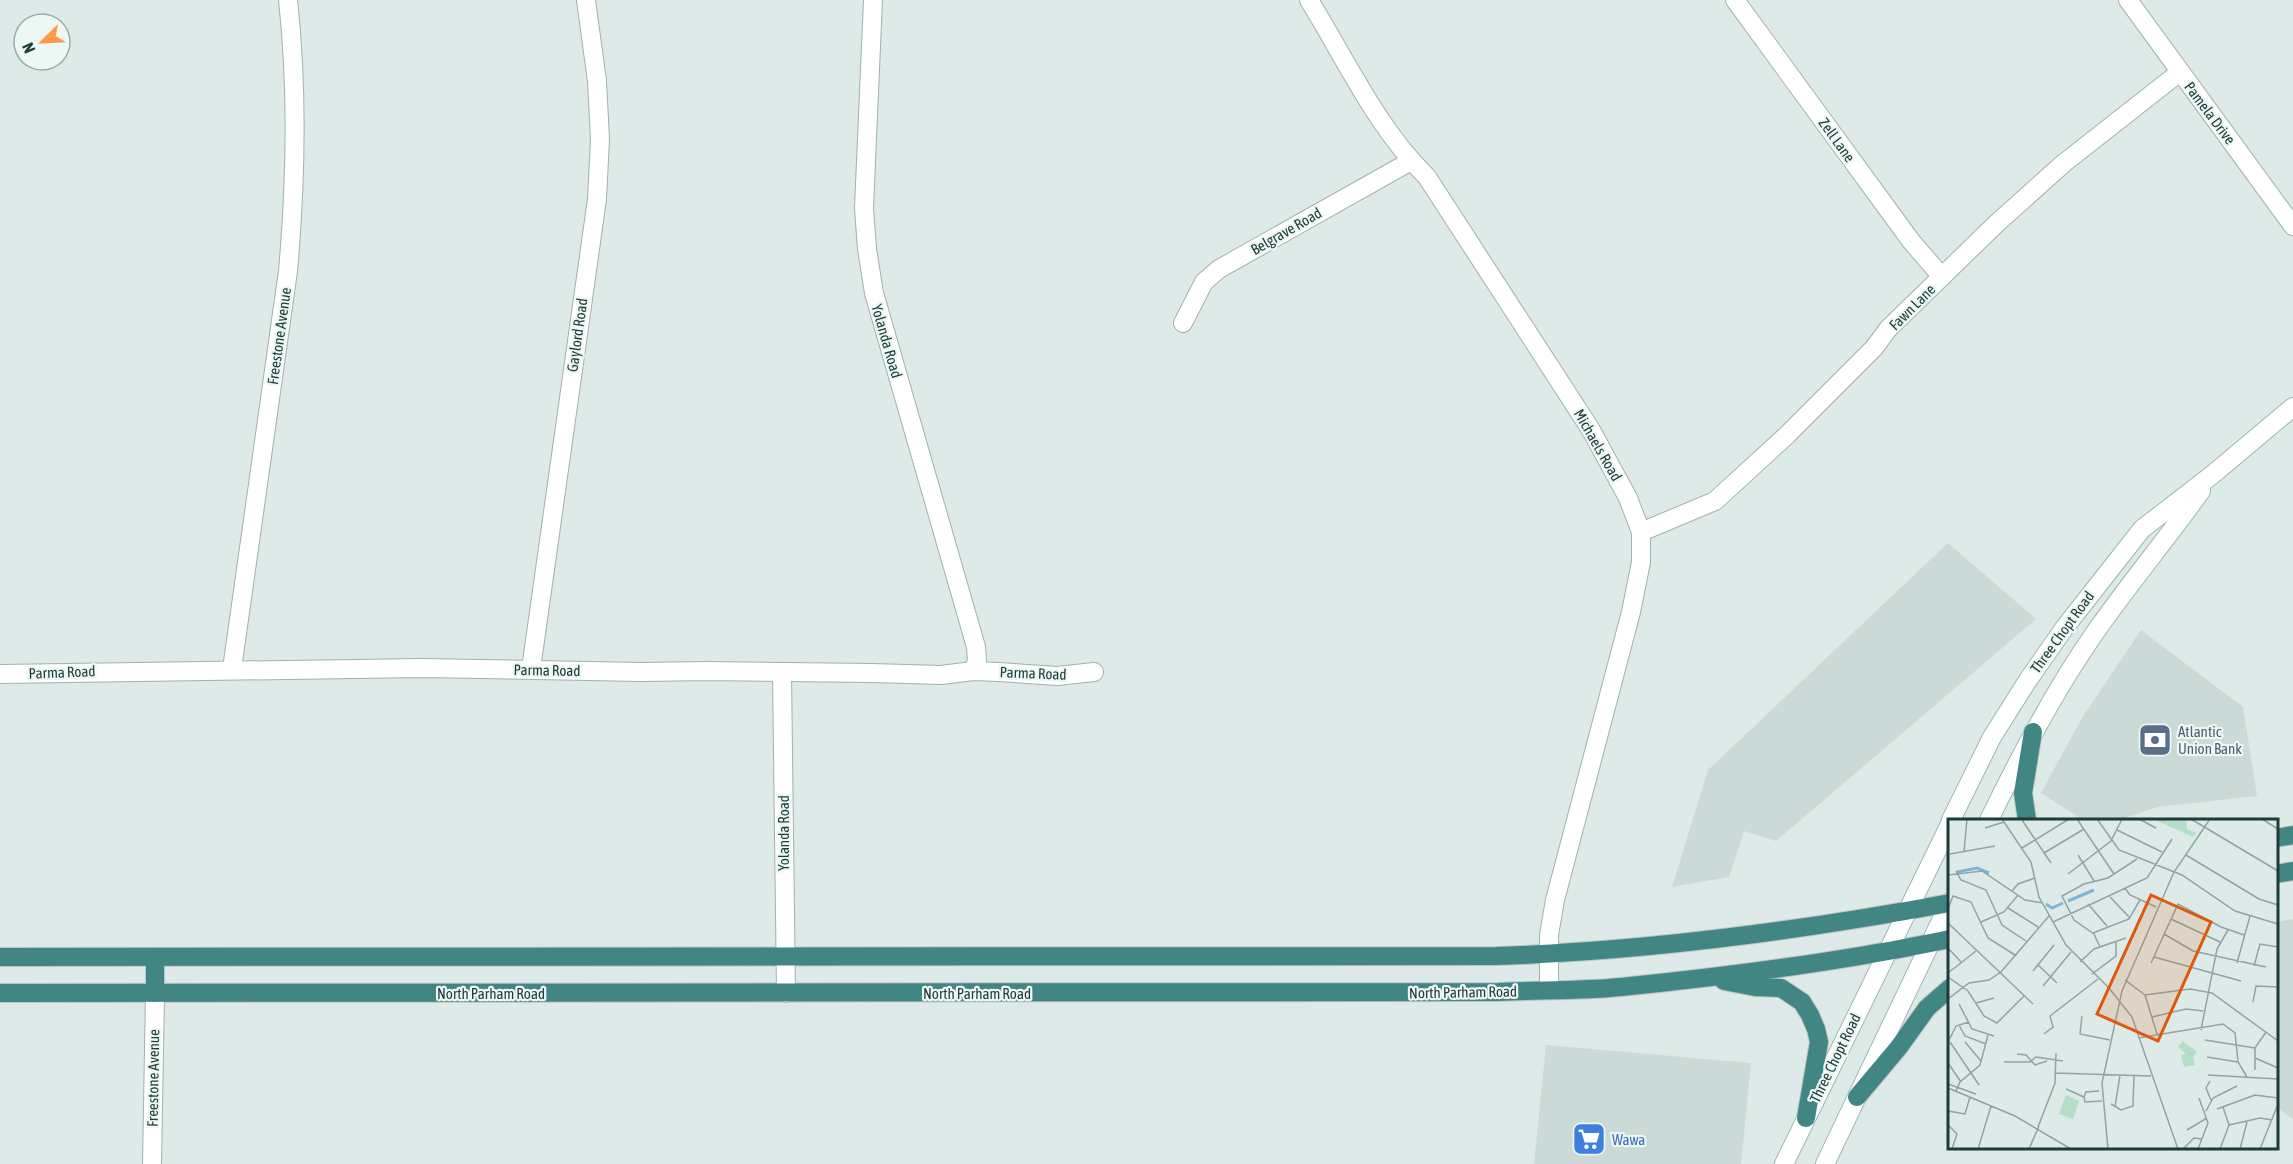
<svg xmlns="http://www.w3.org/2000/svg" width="2293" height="1164" font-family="'Asap Condensed',sans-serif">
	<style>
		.built { fill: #cbdad6 }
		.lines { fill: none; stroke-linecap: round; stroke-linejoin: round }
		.minor-casing { stroke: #a0b2af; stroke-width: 20 }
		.tertiary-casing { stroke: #a0b2af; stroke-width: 20 }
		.secondary-casing { stroke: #9bb7b2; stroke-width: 20 }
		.trunk-casing { stroke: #bbc4c4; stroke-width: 20 }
		.minor { stroke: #fff; stroke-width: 18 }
		.tertiary { stroke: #fff; stroke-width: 18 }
		.secondary { stroke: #fff; stroke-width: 18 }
		.trunk { stroke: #428684; stroke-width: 18 }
		.labels { text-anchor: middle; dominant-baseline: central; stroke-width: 4.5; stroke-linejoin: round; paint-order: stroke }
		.street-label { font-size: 15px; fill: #1d3b39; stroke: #edf7f4 }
		.service-label { font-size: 15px; fill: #4e5e75; stroke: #edf7f4; text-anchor: start }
		.shop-label { font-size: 15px; fill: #366cbe; stroke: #edf7f4; text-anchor: start }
		.inset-river { fill: none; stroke: #7eb7d6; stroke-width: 3 }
		.inset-road { fill: none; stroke: #90a4a1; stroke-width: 1.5 }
		.view { fill: #de580e; fill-opacity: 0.15; stroke: #de580e; stroke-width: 3 }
		.inset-edge { fill: none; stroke: #1d3b39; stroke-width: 3 }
	</style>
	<rect width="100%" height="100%" fill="#ddeae7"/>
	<!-- built -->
	<g class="built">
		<polygon points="1948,543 2036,619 1776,841 1744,831 1729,877 1672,887 1708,770"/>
		<polygon points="2141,630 2243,707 2257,796 2157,807 2119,820 2083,820 2041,793 2082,718"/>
		<polygon points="2293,919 2293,1119 2277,1108 2276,922"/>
		<polygon points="1546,1045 1751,1063 1741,1164 1534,1164"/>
	</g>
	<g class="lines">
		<!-- minor casing -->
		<g class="minor-casing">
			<g id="minor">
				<polyline points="873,0 864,208 867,249 874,293 976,647 977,661 973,671"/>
				<polyline points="1735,0 1911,241 1942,277"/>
				<polyline points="2128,0 2293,226"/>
				<polyline points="1183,323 1204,282 1219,269 1411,161"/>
				<polyline points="1641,532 1715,501 1787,435 1874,348 1888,329 1996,224 2064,163 2180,72"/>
				<path d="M232,669L288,271C296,180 298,91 288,0"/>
				<polyline points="531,669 597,199 600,139 597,81 586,0"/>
				<polyline points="782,673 786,993"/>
				<polyline points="0,674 422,668 641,672 707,671 872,673 941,675 973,671 999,672 1057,676 1094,672"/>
				<polyline points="152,1164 155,993"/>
			</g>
		</g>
		<!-- tertiary casing -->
		<g class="tertiary-casing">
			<path id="tertiary" d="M1309,0C1346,60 1377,128 1427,177L1591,430L1628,498L1641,532V562L1631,612L1555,900L1549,935V990"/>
		</g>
		<!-- secondary casing -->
		<g class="secondary-casing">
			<g id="secondary">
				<polyline points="1951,820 1992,737 2028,680 2065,627 2142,529 2212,475 2293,407"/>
				<path d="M1989,820C2020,756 2053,693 2094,634C2128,585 2166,540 2201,491"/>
				<polyline points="1784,1164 1950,824"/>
				<polyline points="1825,1164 1950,902"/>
			</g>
		</g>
		<!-- trunk casing -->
		<g class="trunk-casing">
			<g id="trunk">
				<polyline points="2027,820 2023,793 2033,732"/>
				<polyline points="2276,838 2293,835"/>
				<polyline points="2276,874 2293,871"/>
				<path d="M0,957L1496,956C1649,951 1799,931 1950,903"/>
				<polyline points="155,958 155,993"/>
				<polyline points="1724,981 1755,987 1781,988 1802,1002 1810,1015 1816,1029 1819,1042 1806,1118"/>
				<path d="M0,993L1498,992C1539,990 1581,991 1621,987C1731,976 1841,962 1950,939"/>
				<polyline points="1857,1097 1899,1047 1927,1008 1950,988"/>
			</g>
		</g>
		<!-- minor -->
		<use href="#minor" class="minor"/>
		<!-- tertiary -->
		<use href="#tertiary" class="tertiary"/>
		<!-- secondary -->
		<use href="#secondary" class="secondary"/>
		<!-- trunk -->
		<use href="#trunk" class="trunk"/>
	</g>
	<!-- icons -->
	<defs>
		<g id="bank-square" transform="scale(1.725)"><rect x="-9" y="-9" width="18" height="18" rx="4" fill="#5c6f8a" stroke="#edf7f4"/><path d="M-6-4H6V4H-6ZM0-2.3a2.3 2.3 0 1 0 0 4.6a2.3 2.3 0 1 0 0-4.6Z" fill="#fff"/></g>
		<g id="supermarket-square" transform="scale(1.725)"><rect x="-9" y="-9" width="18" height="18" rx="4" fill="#3f7fe0" stroke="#edf7f4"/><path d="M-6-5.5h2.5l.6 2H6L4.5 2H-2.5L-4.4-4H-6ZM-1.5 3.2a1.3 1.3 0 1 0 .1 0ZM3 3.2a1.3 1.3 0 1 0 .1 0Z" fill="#fff"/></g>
	</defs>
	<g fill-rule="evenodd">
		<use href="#bank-square" x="2155" y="740"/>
		<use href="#supermarket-square" x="1589" y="1139"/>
	</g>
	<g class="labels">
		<!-- street labels -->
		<g class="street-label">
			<text transform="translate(2210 113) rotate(53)">Pamela Drive</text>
			<text transform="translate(1837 140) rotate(54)">Zell Lane</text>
			<text transform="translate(1286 231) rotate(-30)">Belgrave Road</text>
			<text transform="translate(1912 307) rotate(-45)">Fawn Lane</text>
			<text transform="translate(577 335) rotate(-82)">Gaylord Road</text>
			<text transform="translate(279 336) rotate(-82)">Freestone Avenue</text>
			<text transform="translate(887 341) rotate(74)">Yolanda Road</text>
			<text transform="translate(1598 445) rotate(60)">Michaels Road</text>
			<text transform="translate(2062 632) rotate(-54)">Three Chopt Road</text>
			<text transform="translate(547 670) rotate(1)">Parma Road</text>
			<text transform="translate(62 672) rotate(-2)">Parma Road</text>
			<text transform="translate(1033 673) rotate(2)">Parma Road</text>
			<text transform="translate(783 833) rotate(-90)">Yolanda Road</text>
			<text transform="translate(1463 992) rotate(-1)">North Parham Road</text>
			<text x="491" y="993">North Parham Road</text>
			<text x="977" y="993">North Parham Road</text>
			<text transform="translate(1835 1058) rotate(-64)">Three Chopt Road</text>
			<text transform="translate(153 1078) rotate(-89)">Freestone Avenue</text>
		</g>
		<!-- service labels -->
		<g class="service-label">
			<text x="2178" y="731">Atlantic<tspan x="2178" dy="17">Union Bank</tspan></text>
		</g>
		<!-- shop labels -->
		<g class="shop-label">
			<text x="1612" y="1139">Wawa</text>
		</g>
	</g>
	<!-- overview -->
	<g transform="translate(1948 819)">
		<rect width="330" height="330" fill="#ddeae7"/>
		<path d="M205,0H238L239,10L248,14L245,18ZM235,222L249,233L245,238L247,246L236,248L233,236L238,235L230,228ZM118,276L131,282L125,300L111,295Z" fill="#b3dec7"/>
		<path class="inset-river" d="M9,53L29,49L41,54M120,82L146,71M98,85L104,89L115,84"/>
		<path class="inset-road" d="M54,0L83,43L91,78L118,126L161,169L184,198L230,330M129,0L166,55M149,0L171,31L234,56L287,92L330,105M191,0L208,9M243,0L330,52M314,0L330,10M74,1L103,44M37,9L56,3M169,11L214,33M74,29L121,0M16,33L19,0M96,34L136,10M2,35L47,27M130,36L146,62M238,36L311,80L330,86M8,52L13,61L38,71L54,106L78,122M120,55L163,22L174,0M0,56L34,52L77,81L95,84M177,69L182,76L208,88M64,72L70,65L87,59M162,78L182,99M140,85L159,107M60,89L90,108M0,90L5,77L23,83L40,119L67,136M223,100L272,123M33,103L56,93L70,76M105,103L199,59L224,20M0,104L85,185M145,114L181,100L192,81M216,115L245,132L318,148M152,128L146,115L126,101L114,77L136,65L160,59L189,40M0,129L13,143M206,138L293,162M132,143L146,130L178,119M203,144L230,85L273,108L296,116M289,144L302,97M89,145L109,164M306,147L312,125L330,128M85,152L106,126M0,154L28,132M144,155L168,137V123M0,158L20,172L36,197L49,204L76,177M177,161L197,176L242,170L264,174L330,222M95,167L123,133M197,176L209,215M0,180L21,164L41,161L53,153L101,97M305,183L308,167L330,168M28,184L46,179M11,185L24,210L46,217M134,197L132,215L162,221M204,198L238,190L255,192M11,206L17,217L38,225M253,211L269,130L280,111M96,215L105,208L102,197L150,160M190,219L275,205L287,214L290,243L299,258M257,221L307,229M0,223L8,207L21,203M2,223L31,266M17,223L33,242M69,235L78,236L87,246L99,242M259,238L290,243M307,239L330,249M56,243H82L88,238L115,242M0,244L13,263M307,251V229L318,213M107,254L203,257M260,256L330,260M262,262L258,269L263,281M0,265L28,275M0,269L67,297L123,330M118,270L136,278L137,283L154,282M8,272L12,263L32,246L40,216M136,278L138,273L151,272M163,285L173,291L185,287L186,256M167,288L172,256M269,290L307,276L330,279M0,292L17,295L22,278M258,292L265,279L289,267M0,306L9,315L4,330M281,306L312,299L324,301M90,308L107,264L108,234M239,311L259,299M30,330L43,287M81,330L91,307M160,330L154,264L174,172L226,53L262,0M235,330L246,319L254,320M250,330L260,304L251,279M272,330L281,306L275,288M292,330L299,303M312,330L330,285"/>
		<path class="view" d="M203,76L263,103L210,222L149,195Z"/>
		<rect width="330" height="330" class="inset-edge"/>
	</g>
	<!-- north arrow -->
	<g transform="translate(42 42) rotate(246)"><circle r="28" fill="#edf7f4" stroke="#9aaca9" stroke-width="1.5"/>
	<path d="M0-4.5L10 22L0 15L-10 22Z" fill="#ff9847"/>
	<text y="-9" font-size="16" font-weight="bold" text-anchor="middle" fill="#1d3b39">N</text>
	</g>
</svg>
